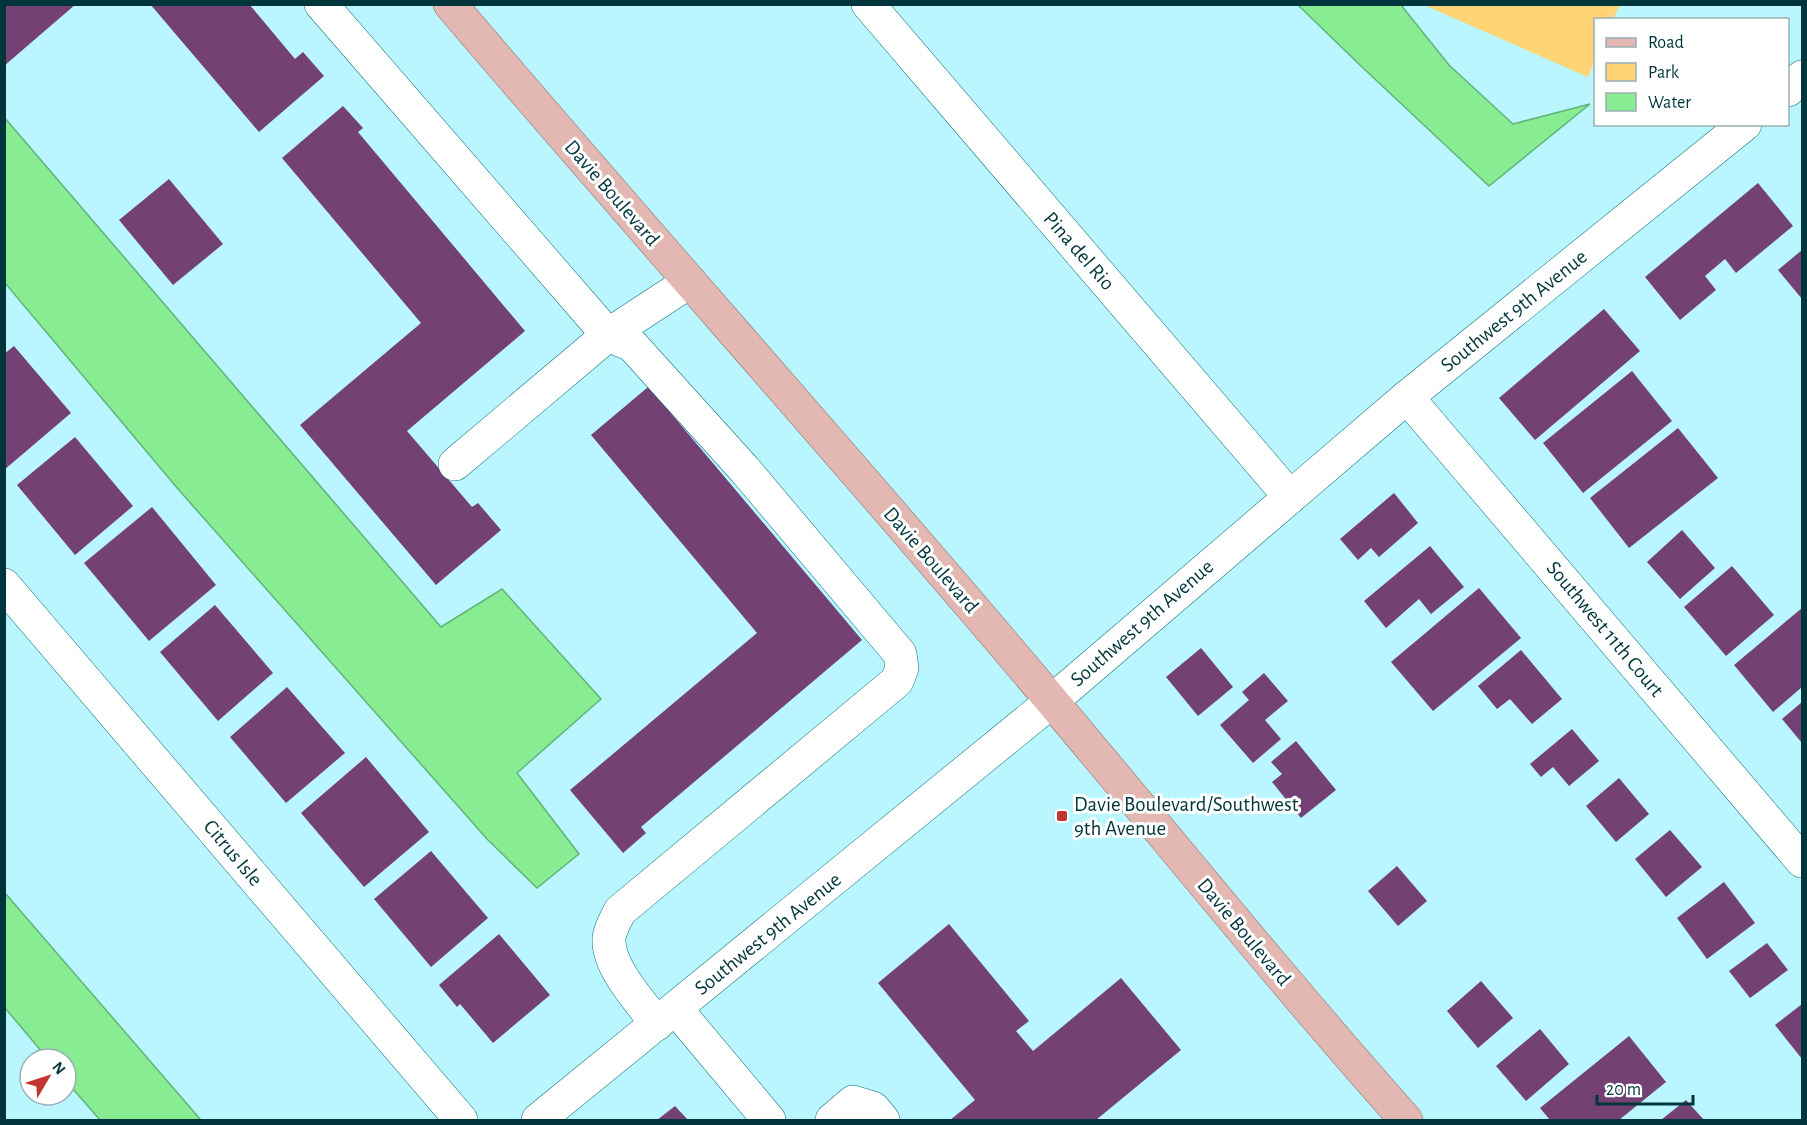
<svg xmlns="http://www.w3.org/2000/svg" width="1807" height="1125" font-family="'Alegreya Sans',sans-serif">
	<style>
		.green { fill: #fed474 }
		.water { fill: #88ec92; stroke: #5fb578; stroke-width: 1.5 }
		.building { fill: #744175 }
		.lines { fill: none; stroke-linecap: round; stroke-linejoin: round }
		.minor-casing { stroke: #0f717b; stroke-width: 34 }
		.major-casing { stroke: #886b68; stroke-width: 34 }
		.minor { stroke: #fff; stroke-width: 33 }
		.major { stroke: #e3b8b3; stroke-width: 33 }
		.poi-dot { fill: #c33532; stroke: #fff; stroke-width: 2 }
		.labels { text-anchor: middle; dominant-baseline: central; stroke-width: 6; stroke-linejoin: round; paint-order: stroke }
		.street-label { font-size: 21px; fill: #00363b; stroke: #fff }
		.poi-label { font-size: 21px; fill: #00363b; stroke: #fff; text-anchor: start }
	</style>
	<rect width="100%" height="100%" fill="#baf6ff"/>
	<!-- green -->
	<polygon class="green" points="1424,5 1620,4 1620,5 1613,19 1596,20 1595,60 1588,77"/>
	<!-- water -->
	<g class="water">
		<polygon points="1298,5 1401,5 1449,65 1513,124 1590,104 1489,186 1362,67"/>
		<polygon points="4,117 441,627 502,589 601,699 517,773 579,854 537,888 487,839 178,489 5,283"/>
		<polygon points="5,893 200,1119 199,1120 100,1120 66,1081 66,1059 48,1059 5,1008"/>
	</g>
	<!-- building -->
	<g class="building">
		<polygon points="4,4 76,4 4,66"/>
		<polygon points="150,4 249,4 295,59 303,52 324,76 259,132"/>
		<polygon points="343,106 363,128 358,132 525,331 407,431 472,507 478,503 501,530 436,585 300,425 421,323 282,158"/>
		<polygon points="169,179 223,244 173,285 119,220"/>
		<polygon points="1758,183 1793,226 1736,273 1725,259 1705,276 1716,290 1680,320 1645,277"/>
		<polygon points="1802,250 1802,299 1778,270"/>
		<polygon points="1604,309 1640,351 1535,440 1499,398"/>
		<polygon points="14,346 71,413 4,470 4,354"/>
		<polygon points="1632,371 1672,421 1583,493 1543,443"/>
		<polygon points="654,382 675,407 669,411 862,640 641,827 646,833 623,853 570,790 757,633 591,435"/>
		<polygon points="1678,428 1718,478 1629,548 1590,498"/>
		<polygon points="75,437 133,506 75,555 17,485"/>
		<polygon points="1394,493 1418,523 1379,557 1371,548 1358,560 1340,539"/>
		<polygon points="152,507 216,585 149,641 84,563"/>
		<polygon points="1682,530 1715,568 1680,599 1647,562"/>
		<polygon points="1430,546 1464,587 1431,614 1419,599 1386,628 1364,601"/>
		<polygon points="1732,566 1774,615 1726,656 1684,607"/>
		<polygon points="1479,588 1521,638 1433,711 1391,662"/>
		<polygon points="215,605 273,673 218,721 160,652"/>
		<polygon points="1802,608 1802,687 1773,712 1734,665"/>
		<polygon points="1201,648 1233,687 1198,716 1166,677"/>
		<polygon points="1521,650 1562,699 1532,724 1510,699 1497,709 1478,686"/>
		<polygon points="1264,673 1288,701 1265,720 1281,739 1253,763 1220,725 1249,700 1242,692"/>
		<polygon points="287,687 345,753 286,803 230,737"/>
		<polygon points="1802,702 1802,743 1782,719"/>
		<polygon points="1572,729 1599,761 1569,786 1553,767 1541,777 1530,764"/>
		<polygon points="1296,741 1336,790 1301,818 1272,782 1282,774 1271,762"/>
		<polygon points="366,757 429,832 364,887 301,813"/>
		<polygon points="1619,778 1649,814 1616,842 1586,806"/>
		<polygon points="1670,830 1702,867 1666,897 1635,859"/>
		<polygon points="431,851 488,918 431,967 374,899"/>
		<polygon points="1397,866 1427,901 1398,926 1368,891"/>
		<polygon points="1724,882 1755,923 1707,959 1677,918"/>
		<polygon points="949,924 1029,1021 1016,1031 1033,1051 1121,978 1181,1050 1096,1120 950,1120 975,1100 878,983"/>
		<polygon points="499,934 550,995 493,1043 460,1004 457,1007 439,985"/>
		<polygon points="1767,943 1788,970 1750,998 1729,971"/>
		<polygon points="1481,981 1513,1018 1478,1048 1447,1011"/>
		<polygon points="1802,1004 1802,1059 1775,1025"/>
		<polygon points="1540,1029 1569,1064 1526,1101 1496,1066"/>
		<polygon points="1629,1036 1666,1082 1619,1120 1550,1120 1540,1108"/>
		<polygon points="1686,1100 1704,1120 1661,1120"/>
		<polygon points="675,1106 688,1120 657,1120"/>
	</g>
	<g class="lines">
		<!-- minor casing -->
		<g class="minor-casing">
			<g id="minor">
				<path d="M321,4L608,335L632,345L745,470L900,654L902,668L897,681L620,911C616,919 610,929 609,938C607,967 641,1002 657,1024"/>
				<polyline points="868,4 1290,497"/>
				<polyline points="1788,90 1802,77"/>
				<polyline points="1407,397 1802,861"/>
				<polyline points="455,464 608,335 689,282"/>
				<polyline points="4,585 461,1120"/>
				<polyline points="676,1009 769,1120"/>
				<polyline points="538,1120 1052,701 1407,397 1745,124"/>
				<polyline points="832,1120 853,1102 873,1108 883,1120"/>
			</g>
		</g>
		<!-- major casing -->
		<g class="major-casing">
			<path id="major" d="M450,4C632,218 819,427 1001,641C1137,800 1267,964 1406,1120"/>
		</g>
		<!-- minor -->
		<use href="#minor" class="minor"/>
		<!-- major -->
		<use href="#major" class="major"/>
	</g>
	<!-- markers -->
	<rect class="poi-dot" x="1056" y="810" width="12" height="12" rx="3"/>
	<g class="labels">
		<!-- street labels -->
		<g class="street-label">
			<text transform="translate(612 193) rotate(49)">Davie Boulevard</text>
			<text transform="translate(1079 251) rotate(49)">Pina del Rio</text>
			<text transform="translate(1514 311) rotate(-39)">Southwest 9th Avenue</text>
			<text transform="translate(931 560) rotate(49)">Davie Boulevard</text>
			<text transform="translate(1142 623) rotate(-41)">Southwest 9th Avenue</text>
			<text transform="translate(1605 629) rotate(50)">Southwest 11th Court</text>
			<text transform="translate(233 853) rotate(50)">Citrus Isle</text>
			<text transform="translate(1244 932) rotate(50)">Davie Boulevard</text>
			<text transform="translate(768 934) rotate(-39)">Southwest 9th Avenue</text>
		</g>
		<!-- poi labels -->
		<g class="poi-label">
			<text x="1074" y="804">Davie Boulevard/Southwest<tspan x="1074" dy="24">9th Avenue</tspan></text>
		</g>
	</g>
	<!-- border -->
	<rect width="1807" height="1125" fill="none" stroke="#00363b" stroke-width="12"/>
	<!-- legend -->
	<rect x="1594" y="18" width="195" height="108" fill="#ffffff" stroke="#99afb1" stroke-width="1.5"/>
	<rect x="1606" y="38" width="30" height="9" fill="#e3b8b3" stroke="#99afb1" stroke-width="1.5"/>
	<text x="1648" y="48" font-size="18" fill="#00363b">Road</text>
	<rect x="1606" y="63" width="30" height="18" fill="#fed474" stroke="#99afb1" stroke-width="1.5"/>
	<text x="1648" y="78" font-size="18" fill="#00363b">Park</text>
	<rect x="1606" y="93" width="30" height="18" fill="#88ec92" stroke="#99afb1" stroke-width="1.5"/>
	<text x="1648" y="108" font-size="18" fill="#00363b">Water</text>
	<!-- north arrow -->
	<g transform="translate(48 1077) rotate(51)"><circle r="28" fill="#ffffff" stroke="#99afb1" stroke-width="1.5"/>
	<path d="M0-4.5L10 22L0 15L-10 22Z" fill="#c33532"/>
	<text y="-9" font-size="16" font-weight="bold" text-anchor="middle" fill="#00363b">N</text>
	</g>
	<!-- scale -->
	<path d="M1597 1095v9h96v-9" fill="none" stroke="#00363b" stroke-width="3"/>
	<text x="1606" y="1095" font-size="18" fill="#00363b" stroke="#ffffff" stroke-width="4.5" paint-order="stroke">20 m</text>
</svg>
